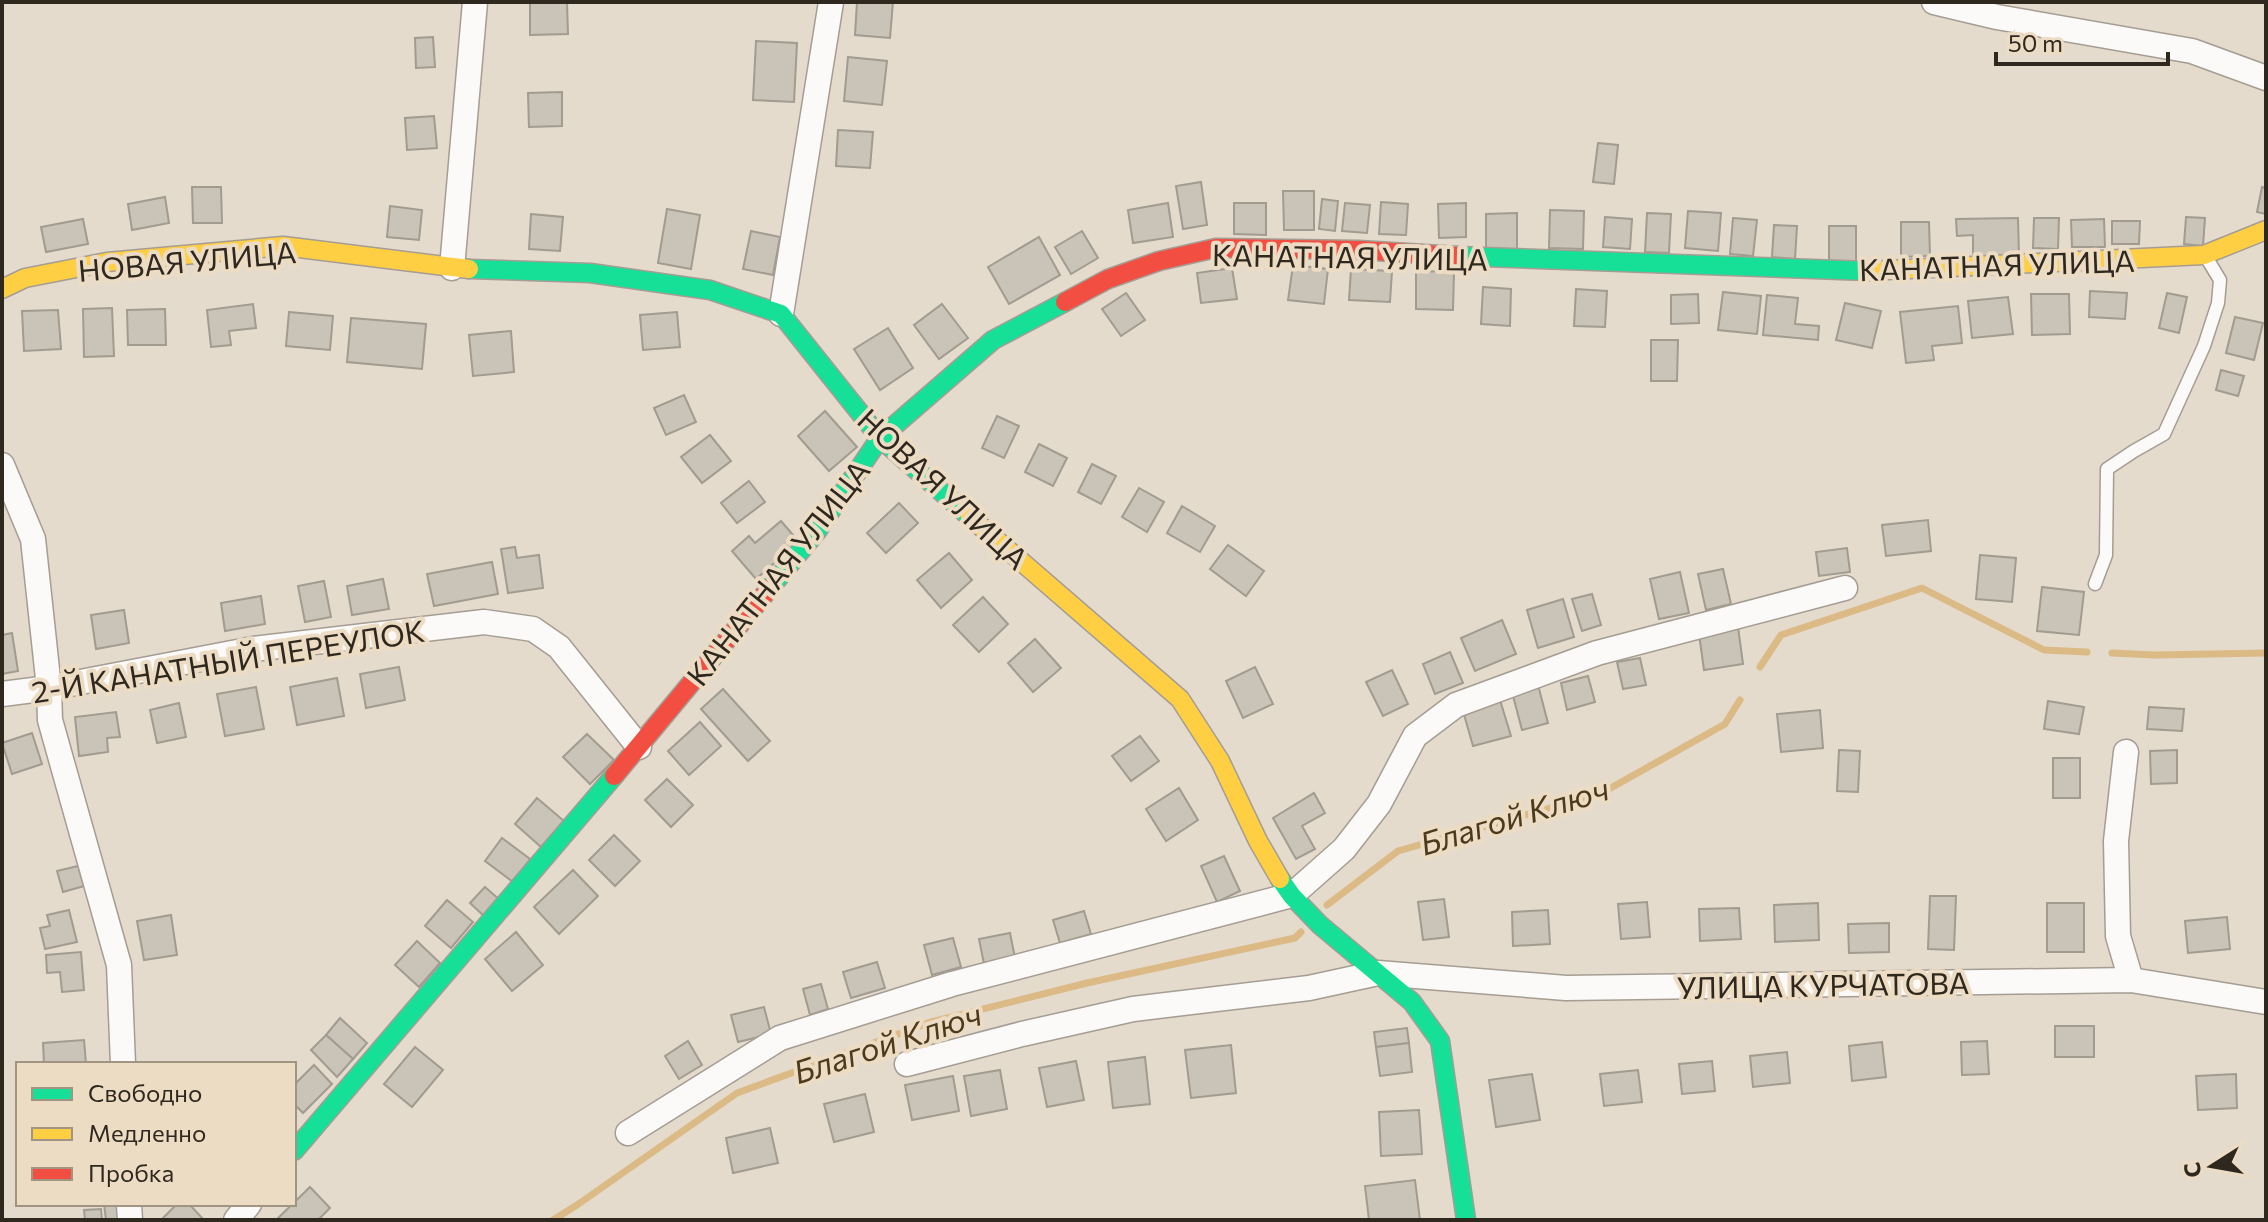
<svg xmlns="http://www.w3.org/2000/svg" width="2268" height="1222" font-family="Commissioner,sans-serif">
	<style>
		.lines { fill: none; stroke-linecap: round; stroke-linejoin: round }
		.stream { stroke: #dcba86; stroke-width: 7 }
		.building { fill: #cac3b8; stroke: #a19b90; stroke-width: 2 }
		.lane-casing { stroke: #a59d93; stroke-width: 15 }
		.street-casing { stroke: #a59d93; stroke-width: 27 }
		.fast-casing { stroke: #a59d93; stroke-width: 21 }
		.slow-casing { stroke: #a59d93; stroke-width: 21 }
		.jam-casing { stroke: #a59d93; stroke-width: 21 }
		.lane { stroke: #fbfaf8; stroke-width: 12 }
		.street { stroke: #fbfaf8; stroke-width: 24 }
		.fast { stroke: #16e098; stroke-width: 18 }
		.slow { stroke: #ffcf43; stroke-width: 18 }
		.jam { stroke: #f24e42; stroke-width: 18 }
		.labels { text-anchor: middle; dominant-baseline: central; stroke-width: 8; stroke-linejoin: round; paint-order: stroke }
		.street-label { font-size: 30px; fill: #2f281f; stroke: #eddcc4 }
		.water-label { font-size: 32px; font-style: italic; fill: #4d391b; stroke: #eddcc4 }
	</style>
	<rect width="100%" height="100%" fill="#e4dbcd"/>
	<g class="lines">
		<!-- stream -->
		<g class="stream">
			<polyline points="2112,653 2155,655 2266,653"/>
			<polyline points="1760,667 1781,635 1922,588 2044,650 2087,652"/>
			<polyline points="1327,905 1398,851 1600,794 1725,724 1740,700"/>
			<polyline points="553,1220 577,1205 737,1093 931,1022 1087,983 1295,938 1301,932"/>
		</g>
	</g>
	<!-- building -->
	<g class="building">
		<polygon points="530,2 567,2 568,34 530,35"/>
		<polygon points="857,2 893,2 890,38 855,35"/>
		<polygon points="433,37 435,67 416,68 415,38"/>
		<polygon points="756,41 797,43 794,102 753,100"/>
		<polygon points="848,57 887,61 882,105 844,101"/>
		<polygon points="562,92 562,126 529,127 528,93"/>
		<polygon points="434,116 437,148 407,150 405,118"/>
		<polygon points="838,130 873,132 870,168 836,166"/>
		<polygon points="1598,143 1618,145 1614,184 1593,182"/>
		<polygon points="1201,182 1207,225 1183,229 1176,186"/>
		<polygon points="192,187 221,187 222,223 193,223"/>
		<polygon points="2262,187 2266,188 2266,214 2257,212"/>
		<polygon points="1283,191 1314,191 1314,230 1284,230"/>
		<polygon points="165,197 169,223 132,230 128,204"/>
		<polygon points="1322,199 1338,201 1335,231 1319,229"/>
		<polygon points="1381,202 1408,204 1406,235 1379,234"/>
		<polygon points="1168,203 1173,237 1133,243 1128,210"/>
		<polygon points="1234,203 1266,203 1266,235 1234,234"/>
		<polygon points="1345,203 1370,205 1367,233 1342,231"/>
		<polygon points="1466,203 1466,237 1439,238 1438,204"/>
		<polygon points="390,206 422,210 419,240 387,237"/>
		<polygon points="667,209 700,215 691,269 658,263"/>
		<polygon points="1550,210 1584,211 1583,249 1549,248"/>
		<polygon points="1688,211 1721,213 1718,251 1685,248"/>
		<polygon points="1517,213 1517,250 1486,250 1486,214"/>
		<polygon points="1647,213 1671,214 1669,253 1645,252"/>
		<polygon points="531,214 563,217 560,251 529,249"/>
		<polygon points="1605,217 1632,219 1630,249 1603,247"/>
		<polygon points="2186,217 2205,218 2203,246 2184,244"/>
		<polygon points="1733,218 1757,220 1753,256 1730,254"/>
		<polygon points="2018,218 2019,256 1973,256 1973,235 1957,236 1956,219"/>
		<polygon points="2034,218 2059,218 2058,249 2033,248"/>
		<polygon points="83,219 88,244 46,252 41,227"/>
		<polygon points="2104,219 2105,247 2072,247 2071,220"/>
		<polygon points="2112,221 2140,221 2139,244 2112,244"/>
		<polygon points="1901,222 1929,222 1930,256 1901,257"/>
		<polygon points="1774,225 1797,226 1795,259 1772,257"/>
		<rect x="1829" y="226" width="27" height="35"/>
		<polygon points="751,231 780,237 773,275 743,269"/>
		<polygon points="1082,231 1098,258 1071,274 1055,247"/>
		<polygon points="1039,237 1060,275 1009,304 988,267"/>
		<polygon points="1293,265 1328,269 1324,304 1288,300"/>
		<polygon points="1232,268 1237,299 1201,303 1197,273"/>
		<polygon points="1351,269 1392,271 1390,302 1349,300"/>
		<polygon points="1416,271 1454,272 1453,310 1416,309"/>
		<polygon points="1483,287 1511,289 1510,326 1481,324"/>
		<polygon points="1576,289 1607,291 1605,327 1574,326"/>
		<polygon points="2090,291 2127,293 2125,319 2089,317"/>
		<polygon points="1723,292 1761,296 1757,334 1718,330"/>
		<polygon points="1126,293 1145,320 1121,336 1102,309"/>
		<polygon points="2167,293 2187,297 2179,333 2159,328"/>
		<polygon points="1698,294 1699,323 1671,324 1671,295"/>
		<polygon points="2031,294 2069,294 2070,334 2032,335"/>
		<polygon points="1767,295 1798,298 1795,324 1819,326 1818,340 1763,335"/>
		<polygon points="2008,297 2013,334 1972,338 1968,301"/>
		<polygon points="1845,303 1881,311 1872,348 1836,340"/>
		<polygon points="253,304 256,328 229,331 231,345 211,347 207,310"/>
		<polygon points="942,304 968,338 939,359 914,325"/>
		<polygon points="1958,306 1962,343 1932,346 1934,360 1906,363 1900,312"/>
		<polygon points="112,308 114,356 84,357 83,309"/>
		<polygon points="165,309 166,345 128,345 127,310"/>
		<polygon points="58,310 61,349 24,351 22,311"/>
		<polygon points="289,312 333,316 330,350 286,346"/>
		<polygon points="677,312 680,347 643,350 640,315"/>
		<polygon points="2235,317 2263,323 2254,360 2226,353"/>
		<polygon points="351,318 426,324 422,369 347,362"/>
		<polygon points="888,328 913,368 880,390 854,349"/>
		<polygon points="511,331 514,372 473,376 469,335"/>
		<polygon points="1651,340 1678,340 1677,381 1651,381"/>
		<polygon points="2221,370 2244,376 2238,396 2216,390"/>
		<polygon points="684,395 696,422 666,435 654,408"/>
		<polygon points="825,411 857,447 829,471 798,436"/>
		<polygon points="997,416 1019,426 1004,458 982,448"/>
		<polygon points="710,435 731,461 702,483 681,457"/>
		<polygon points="1039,444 1067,458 1053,486 1025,472"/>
		<polygon points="1092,464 1116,476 1101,504 1078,492"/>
		<polygon points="749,481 765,502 737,523 721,503"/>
		<polygon points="1139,488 1164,502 1147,532 1122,517"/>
		<polygon points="899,503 918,523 886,553 867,533"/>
		<polygon points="1182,506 1215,526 1200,552 1167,533"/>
		<polygon points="1928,520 1931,551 1886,556 1882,525"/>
		<polygon points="781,521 799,542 756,579 732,551 749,536 755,543"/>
		<polygon points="1228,545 1264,571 1246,596 1210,569"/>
		<polygon points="515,547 517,558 539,555 543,588 508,593 501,549"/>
		<polygon points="1847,548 1850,572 1819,576 1816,552"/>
		<polygon points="949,553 972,580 941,608 917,580"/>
		<polygon points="1980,555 2016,558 2012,602 1976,599"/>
		<polygon points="492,562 498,594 434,606 427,574"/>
		<polygon points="1723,569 1731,604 1706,610 1698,574"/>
		<polygon points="1680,572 1689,613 1659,619 1650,579"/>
		<polygon points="383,579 389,609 352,615 347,586"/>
		<polygon points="324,581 331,617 305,622 298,586"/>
		<polygon points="2042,587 2084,592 2079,635 2037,631"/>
		<polygon points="1592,594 1601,625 1582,631 1572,599"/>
		<polygon points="261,596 265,624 225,631 221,603"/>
		<polygon points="983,597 1008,624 979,652 953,625"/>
		<polygon points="1563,599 1574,637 1538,648 1527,610"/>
		<polygon points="124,610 129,643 96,649 91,615"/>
		<polygon points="1502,620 1516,654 1475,671 1461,638"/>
		<polygon points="1738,627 1743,664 1704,670 1699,634"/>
		<polygon points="12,633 18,671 2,674 2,635"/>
		<polygon points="1035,639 1061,668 1033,692 1008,663"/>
		<polygon points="1450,652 1463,683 1435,694 1423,664"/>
		<polygon points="1640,658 1646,685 1623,689 1617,662"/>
		<polygon points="399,667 405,700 366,708 360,674"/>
		<polygon points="1255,667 1273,704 1243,718 1226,681"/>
		<polygon points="1392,670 1408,704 1383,716 1366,682"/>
		<polygon points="1588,676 1595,702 1567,710 1561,683"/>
		<polygon points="337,678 344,716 297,725 290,687"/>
		<polygon points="1538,685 1548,723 1522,730 1512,692"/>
		<polygon points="256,687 264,729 225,736 217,694"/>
		<polygon points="723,689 770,741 748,761 701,709"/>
		<polygon points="1500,700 1511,736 1473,746 1463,711"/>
		<polygon points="2048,701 2084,707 2079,734 2044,729"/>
		<polygon points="179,703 186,737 157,743 150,710"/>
		<polygon points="2149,707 2184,709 2182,731 2147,729"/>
		<polygon points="1820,710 1823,748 1781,752 1777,714"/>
		<polygon points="116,712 120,737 107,738 108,752 79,756 75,717"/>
		<polygon points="700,722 721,746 689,775 668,751"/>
		<polygon points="32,733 42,764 12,774 2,743"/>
		<polygon points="587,734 614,760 590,784 563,757"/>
		<polygon points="1140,736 1159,761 1131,781 1112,756"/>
		<polygon points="1839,750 1860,751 1858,792 1837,791"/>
		<polygon points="2177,750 2177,783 2151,784 2150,751"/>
		<rect x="2053" y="758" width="27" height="40"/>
		<polygon points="667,779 693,805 671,827 645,800"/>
		<polygon points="1179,788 1198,820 1166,841 1146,809"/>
		<polygon points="1314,793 1325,813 1302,826 1315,849 1296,859 1273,818"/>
		<polygon points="537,798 564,821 541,847 515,824"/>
		<polygon points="614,835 640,861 615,886 589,860"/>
		<polygon points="502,838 530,859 513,882 485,861"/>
		<polygon points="1224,856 1240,891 1217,902 1201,866"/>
		<polygon points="78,866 84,886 63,892 57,871"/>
		<polygon points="573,870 598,896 559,934 534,907"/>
		<polygon points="485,887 501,901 485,917 470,903"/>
		<polygon points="1930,896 1956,896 1954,950 1928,949"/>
		<polygon points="1444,899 1449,937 1423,940 1418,902"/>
		<polygon points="447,900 473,922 451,948 425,926"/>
		<polygon points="1647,902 1650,937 1621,939 1618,904"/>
		<polygon points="1818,903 1819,940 1775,942 1774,905"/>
		<rect x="2047" y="903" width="37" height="49"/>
		<polygon points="1739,908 1741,939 1700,941 1699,909"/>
		<polygon points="69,910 77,942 45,949 40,928 50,926 47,915"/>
		<polygon points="1548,910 1550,944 1513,946 1512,912"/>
		<polygon points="1084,911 1091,934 1060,943 1053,920"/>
		<polygon points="171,915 177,955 144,960 137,921"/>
		<polygon points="2227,917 2230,949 2188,953 2185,921"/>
		<polygon points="1889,923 1889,952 1849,953 1848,924"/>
		<polygon points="516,932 543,965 512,991 485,959"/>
		<polygon points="1010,933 1015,958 984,964 979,939"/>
		<polygon points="953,938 961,967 932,975 924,945"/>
		<polygon points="417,941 440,963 419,987 395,965"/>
		<polygon points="81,952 84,990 62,992 60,972 47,973 46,955"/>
		<polygon points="877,962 885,988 851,998 843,972"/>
		<polygon points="821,984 828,1009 810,1015 803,989"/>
		<polygon points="764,1007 771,1034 738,1042 731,1015"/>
		<polygon points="340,1018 367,1043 353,1059 326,1035"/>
		<rect x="2055" y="1026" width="39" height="31"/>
		<polygon points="1407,1028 1409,1043 1376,1047 1374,1032"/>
		<polygon points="326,1035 353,1059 337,1077 311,1050"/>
		<polygon points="84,1040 86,1064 44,1064 43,1043"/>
		<polygon points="688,1041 702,1065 679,1079 665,1056"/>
		<polygon points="1987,1041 1989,1074 1962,1075 1961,1042"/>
		<polygon points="1882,1042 1886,1077 1852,1081 1849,1046"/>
		<polygon points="1409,1043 1412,1072 1380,1076 1376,1047"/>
		<polygon points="1231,1045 1236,1093 1191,1098 1185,1050"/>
		<polygon points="415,1047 443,1070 412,1107 384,1084"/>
		<polygon points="1787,1052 1790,1083 1753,1087 1750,1056"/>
		<polygon points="1145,1057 1150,1104 1113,1108 1108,1062"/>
		<polygon points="1076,1061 1084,1100 1047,1107 1039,1068"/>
		<polygon points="1712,1061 1715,1091 1682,1094 1679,1064"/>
		<polygon points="314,1065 332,1084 303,1113 294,1104 294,1085"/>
		<polygon points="1000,1070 1007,1109 971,1116 964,1076"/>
		<polygon points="1638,1070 1642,1102 1604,1106 1600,1074"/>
		<polygon points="1532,1074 1540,1120 1496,1127 1489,1080"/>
		<polygon points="2236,1074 2237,1108 2198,1110 2196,1076"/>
		<polygon points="953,1076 959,1111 912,1120 905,1085"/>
		<polygon points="865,1094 874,1132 834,1142 824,1104"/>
		<polygon points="1419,1110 1422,1154 1381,1156 1379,1112"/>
		<polygon points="770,1128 778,1163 733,1173 726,1138"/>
		<polygon points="1415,1180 1420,1220 1369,1220 1365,1186"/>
		<polygon points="310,1187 330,1208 318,1220 276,1220"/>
		<polygon points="104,1204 119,1204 121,1220 106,1220"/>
		<polygon points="177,1204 189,1204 204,1220 161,1220"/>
		<polygon points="101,1209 102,1220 85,1220 84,1210"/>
	</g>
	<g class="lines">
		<!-- lane casing -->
		<g class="lane-casing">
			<polyline id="lane" points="2095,584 2106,555 2107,469 2134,451 2164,434 2204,346 2218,303 2220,280 2206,257"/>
		</g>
		<!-- street casing -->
		<g class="street-casing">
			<g id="street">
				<polyline points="1934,2 1997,17 2192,51 2266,78"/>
				<polyline points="452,268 475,2"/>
				<polyline points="781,314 831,2"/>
				<polyline points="2,465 33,539 49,688 50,720 119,965 123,1064"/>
				<polyline points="2,694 49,688 253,649 484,622 533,629 559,647 639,747"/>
				<polyline points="2126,752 2116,841 2118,936 2131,980"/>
				<polyline points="907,1064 1022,1034 1133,1009 1309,988 1378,973 1566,988 2131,980 2266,1002"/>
				<polyline points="628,1133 780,1038 952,984 1292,895 1344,849 1379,804 1415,736 1456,705 1597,653 1845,588"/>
				<polyline points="129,1204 130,1220"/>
				<polyline points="236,1220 249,1204"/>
			</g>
		</g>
		<!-- fast casing -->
		<g class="fast-casing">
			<g id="fast">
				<polyline points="1457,256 1868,271"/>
				<polyline points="469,269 590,273 710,290 781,314 880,438 970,517"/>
				<polyline points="770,588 817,531 880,438 993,340 1065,302"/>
				<polyline points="1280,879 1292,896 1320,925 1412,1002 1440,1041 1466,1220"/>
				<polyline points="294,1151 614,776"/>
			</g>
		</g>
		<!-- slow casing -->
		<g class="slow-casing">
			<g id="slow">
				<polyline points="1868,271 2204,255 2266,230"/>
				<polyline points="2,289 25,278 107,262 283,246 469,269"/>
				<polyline points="970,517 1180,699 1220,761 1258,841 1280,879"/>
			</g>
		</g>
		<!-- jam casing -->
		<g class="jam-casing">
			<g id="jam">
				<polyline points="1065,302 1108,279 1159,261 1216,248 1359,250 1457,256"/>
				<polyline points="614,776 770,588"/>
			</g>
		</g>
		<!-- lane -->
		<use href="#lane" class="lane"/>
		<!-- street -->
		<use href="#street" class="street"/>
		<!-- fast -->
		<use href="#fast" class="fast"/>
		<!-- slow -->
		<use href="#slow" class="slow"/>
		<!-- jam -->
		<use href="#jam" class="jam"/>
	</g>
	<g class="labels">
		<!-- street labels -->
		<g class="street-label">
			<text transform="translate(1350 256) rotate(1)">КАНАТНАЯ УЛИЦА</text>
			<text transform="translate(187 260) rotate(-5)">НОВАЯ УЛИЦА</text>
			<text transform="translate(1997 264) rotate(-2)">КАНАТНАЯ УЛИЦА</text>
			<text transform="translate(944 488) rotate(43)">НОВАЯ УЛИЦА</text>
			<text transform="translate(777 572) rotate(-52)">КАНАТНАЯ УЛИЦА</text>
			<text transform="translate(228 660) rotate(-9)">2-Й КАНАТНЫЙ ПЕРЕУЛОК</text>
			<text transform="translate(1823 984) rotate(-1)">УЛИЦА КУРЧАТОВА</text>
		</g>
		<!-- water labels -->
		<g class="water-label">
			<text transform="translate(1514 815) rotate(-17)">Благой Ключ</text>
			<text transform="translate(887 1042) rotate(-18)">Благой Ключ</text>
		</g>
	</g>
	<!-- border -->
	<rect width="2268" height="1222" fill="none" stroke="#2f281f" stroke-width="8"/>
	<!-- legend -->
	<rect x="16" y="1062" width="280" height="144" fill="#eddcc4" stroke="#a19482" stroke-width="2"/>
	<rect x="32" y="1088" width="40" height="12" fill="#16e098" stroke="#a19482" stroke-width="2"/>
	<text x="88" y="1102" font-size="24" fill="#2f281f">Свободно</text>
	<rect x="32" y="1128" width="40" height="12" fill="#ffcf43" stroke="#a19482" stroke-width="2"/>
	<text x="88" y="1142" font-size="24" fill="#2f281f">Медленно</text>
	<rect x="32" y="1168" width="40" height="12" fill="#f24e42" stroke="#a19482" stroke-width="2"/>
	<text x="88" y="1182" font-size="24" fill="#2f281f">Пробка</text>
	<!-- north arrow -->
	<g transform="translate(2212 1166) rotate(259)" stroke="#eddcc4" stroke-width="6" paint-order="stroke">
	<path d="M0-6L14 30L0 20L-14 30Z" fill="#2f281f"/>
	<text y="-12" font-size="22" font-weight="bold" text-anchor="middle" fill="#2f281f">С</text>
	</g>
	<!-- scale -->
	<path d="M1996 52v12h172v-12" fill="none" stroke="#2f281f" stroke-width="4"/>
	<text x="2008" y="52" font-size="24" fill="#2f281f" stroke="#eddcc4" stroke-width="6" paint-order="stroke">50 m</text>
</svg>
